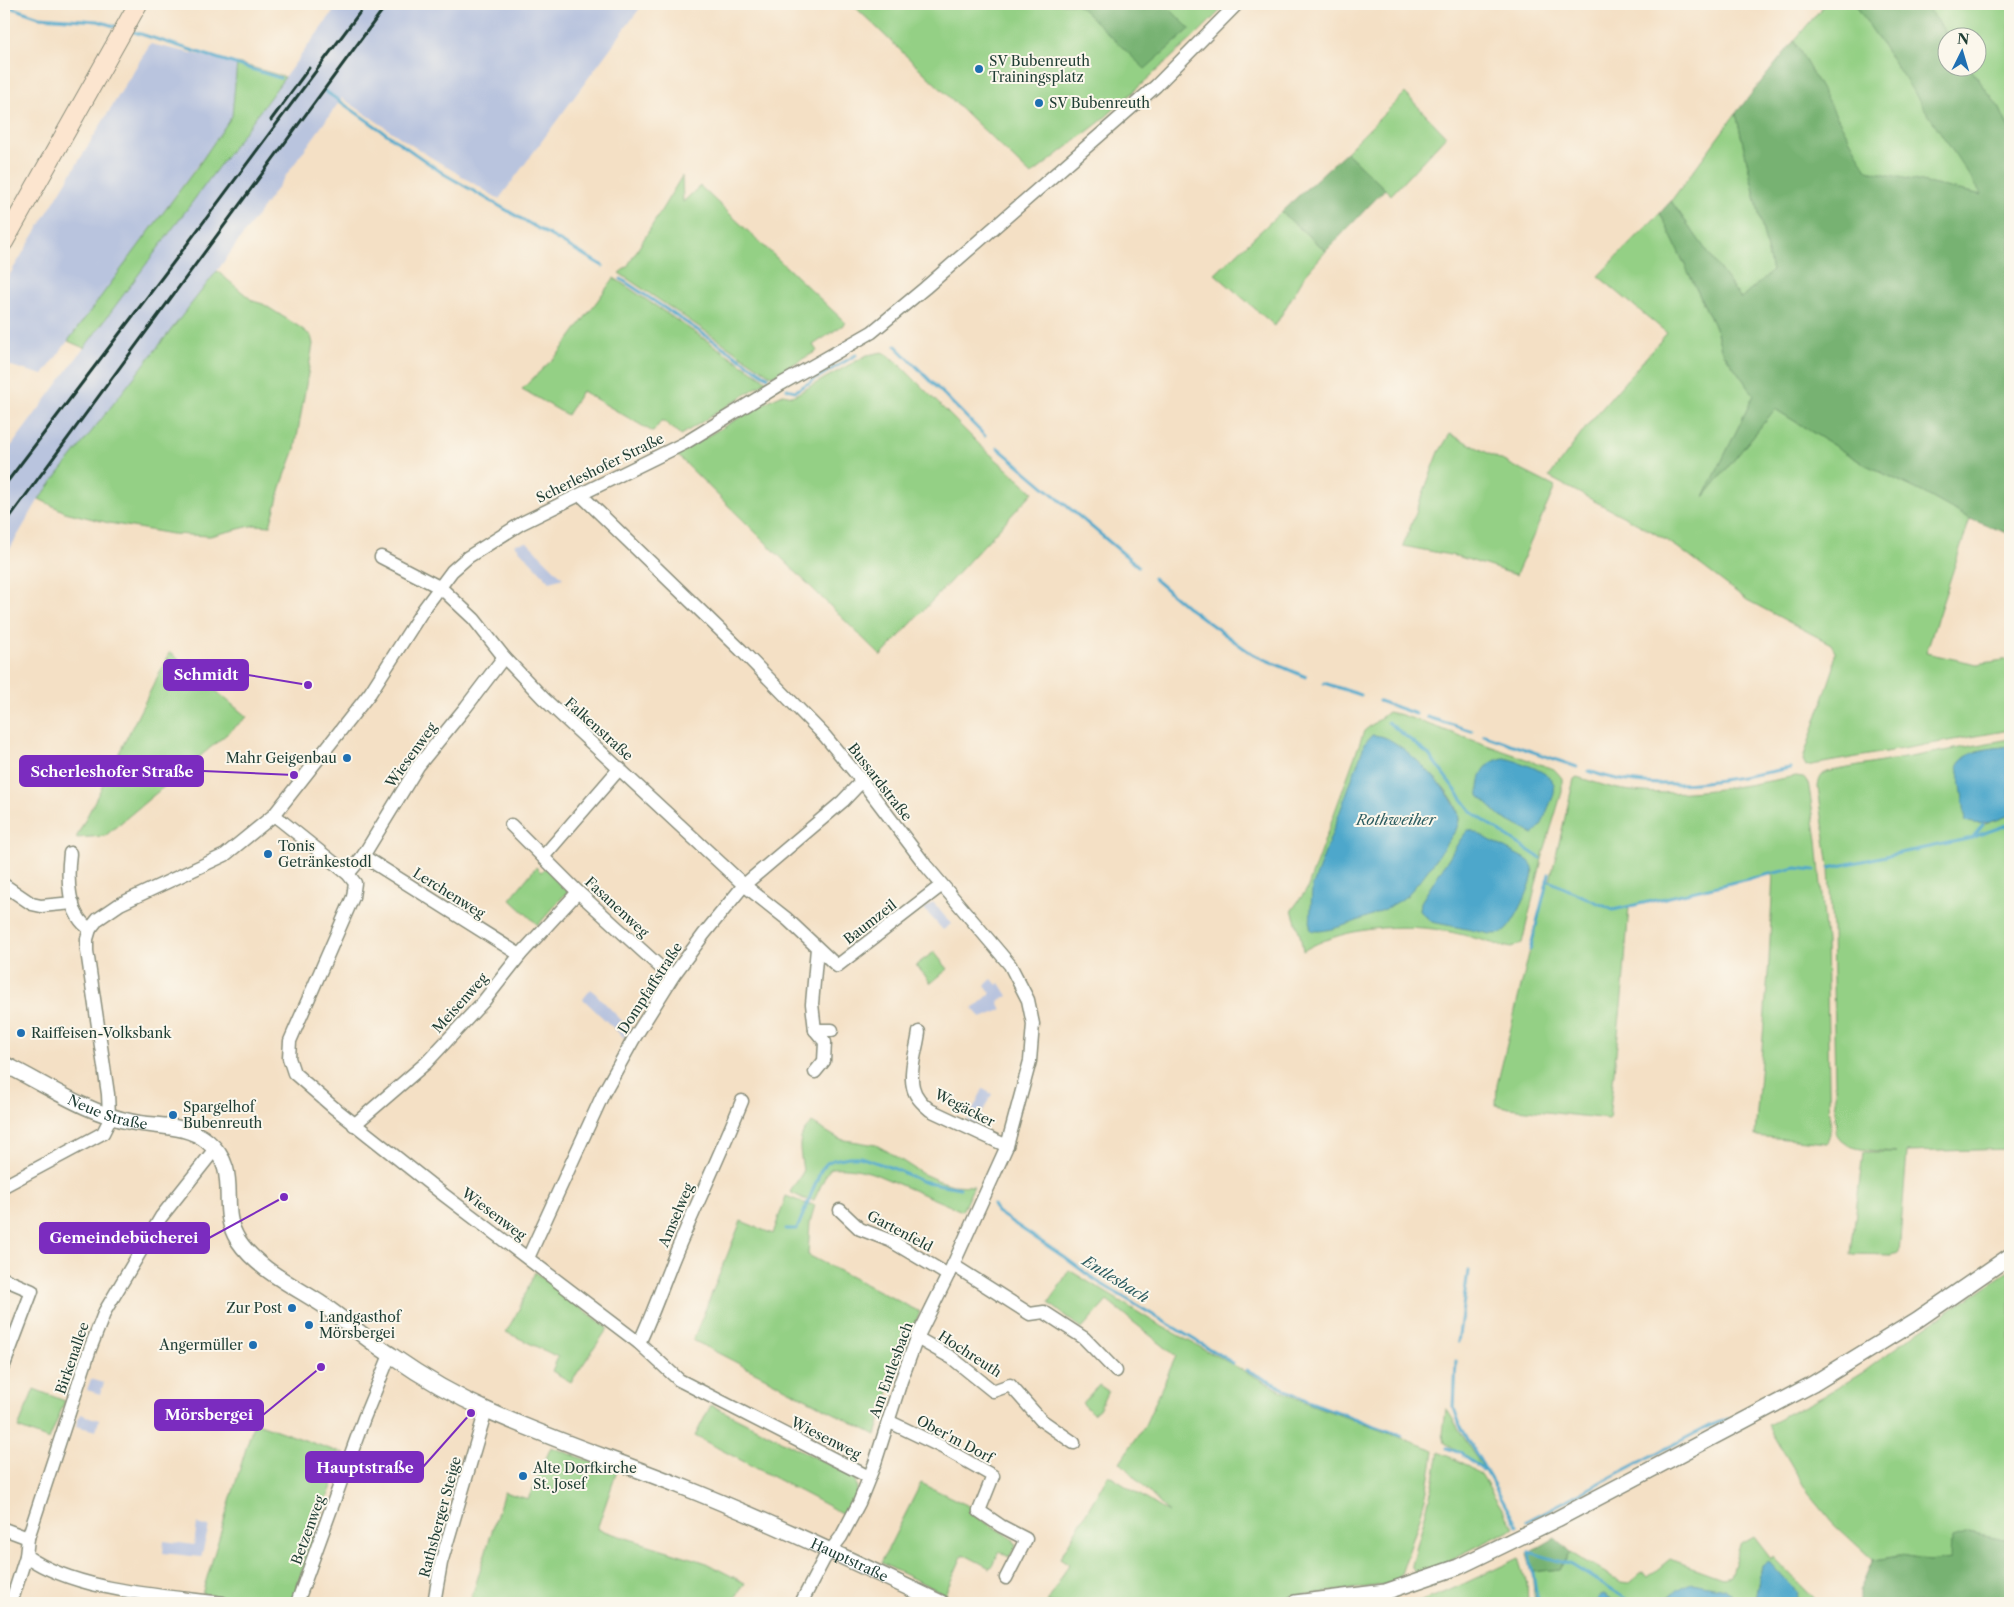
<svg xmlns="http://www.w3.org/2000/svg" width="2014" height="1607" font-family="'Libre Caslon Text',serif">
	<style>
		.industrial { fill: #b9c4de }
		.green { fill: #94d085; stroke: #5a865c; fill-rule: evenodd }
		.forest { fill: #77b272; stroke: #4b7853 }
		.water { fill: #4da7cb; stroke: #367280 }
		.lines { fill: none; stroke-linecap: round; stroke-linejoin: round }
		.stream { stroke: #4da7cb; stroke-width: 3 }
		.minor-casing { stroke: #8a8e7c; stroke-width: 15 }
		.tertiary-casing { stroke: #8a8e7c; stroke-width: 18 }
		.secondary-casing { stroke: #8a8e7c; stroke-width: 20 }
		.minor { stroke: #fff; stroke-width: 12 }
		.tertiary { stroke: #fff; stroke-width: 15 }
		.secondary { stroke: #fce5cf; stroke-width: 18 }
		.rail { stroke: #1f3d34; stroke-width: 3 }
		.poi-dot { fill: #1f6fb2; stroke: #fbf7ec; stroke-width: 2 }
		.labels { text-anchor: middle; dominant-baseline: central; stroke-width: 4; stroke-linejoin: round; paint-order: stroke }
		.poi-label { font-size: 14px; fill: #1f3d34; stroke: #fbf7ec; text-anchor: start }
		.street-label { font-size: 14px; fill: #1f3d34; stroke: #fbf7ec }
		.water-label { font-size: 15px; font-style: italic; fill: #2d5d61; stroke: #fbf7ec }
		.leader { fill: none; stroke: #7b2cbf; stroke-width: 2 }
		.callout-dot { fill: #7b2cbf; stroke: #fbf7ec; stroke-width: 2 }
		.callout { fill: #7b2cbf; stroke: #7b2cbf; stroke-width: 2 }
		.callout-label { font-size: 15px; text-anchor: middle; font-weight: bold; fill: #fff }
	</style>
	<rect width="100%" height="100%" fill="#fbf7ec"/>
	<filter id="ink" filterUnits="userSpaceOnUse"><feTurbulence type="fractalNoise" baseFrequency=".02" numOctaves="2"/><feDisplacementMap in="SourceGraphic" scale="10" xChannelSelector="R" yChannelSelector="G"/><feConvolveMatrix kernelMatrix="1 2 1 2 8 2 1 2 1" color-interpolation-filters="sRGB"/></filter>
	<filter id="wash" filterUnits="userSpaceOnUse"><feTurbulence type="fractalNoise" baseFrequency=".0096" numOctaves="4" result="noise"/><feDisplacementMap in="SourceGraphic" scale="20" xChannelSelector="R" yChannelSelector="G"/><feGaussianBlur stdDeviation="1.12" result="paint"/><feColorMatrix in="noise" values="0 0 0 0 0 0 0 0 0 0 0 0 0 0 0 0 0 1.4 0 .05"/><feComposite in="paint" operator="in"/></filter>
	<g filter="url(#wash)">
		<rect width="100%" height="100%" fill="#f4e0c5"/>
		<!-- industrial -->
		<g class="industrial">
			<polygon points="339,4 643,4 499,199 416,148 342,98 217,271 39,499 4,559 4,456"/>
			<polygon points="150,44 237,63 232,116 200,162 43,375 4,364 4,284"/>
			<polygon points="527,542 563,578 550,582 514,544"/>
			<polygon points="933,902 951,924 943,930 924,909"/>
			<polygon points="992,979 997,985 1000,983 1008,996 998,1001 1002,1010 981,1018 973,1009 991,993 985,985"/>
			<polygon points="591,989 628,1027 624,1038 583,999"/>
			<polygon points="983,1089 992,1094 976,1125 967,1121"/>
			<polygon points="91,1379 104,1383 100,1394 87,1390"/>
			<polygon points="80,1414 99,1420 96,1431 76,1426"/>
			<polygon points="197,1524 209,1527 201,1557 163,1553 164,1541 194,1545"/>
		</g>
		<!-- green -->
		<g class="green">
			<polygon points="852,4 1078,4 1190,29 1165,4 1227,4 1196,35 1101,121 1031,175"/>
			<polygon points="1825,4 1855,4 1983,195 1867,171 1794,41"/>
			<polygon points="1925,4 2010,4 2010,131 2000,109 1970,68 1976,68 1976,38 1949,37"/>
			<polygon points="237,63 285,77 84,348 68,341 200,163 232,116"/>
			<polygon points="1405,93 1446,136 1391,195 1346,152"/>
			<polygon points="1736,113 1772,271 1741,299 1671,201"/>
			<polygon points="682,176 683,202 700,186 846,323 813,345 817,351 772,376 619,273 627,267"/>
			<polygon points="1281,212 1326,251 1305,275 1275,326 1215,274"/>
			<polygon points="1660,213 1717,332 1721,349 1754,395 1706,494 1775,409 1862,463 1922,492 1970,519 1926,653 1977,664 2010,659 2010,730 1806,766 1803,760 1805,753 1834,667 1835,651 1831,644 1747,600 1677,547 1651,531 1549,477 1591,421 1667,333 1598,276"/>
			<polygon points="217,271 253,301 263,304 301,328 311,336 313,344 295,449 282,484 270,526 255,525 210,536 172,534 109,523 65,512 39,499"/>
			<polygon points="614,278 767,381 681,435 662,420 653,432 582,391 567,415 522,389 559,353"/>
			<polygon points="883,352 897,362 981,446 1033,492 881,656 676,454 772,399 783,394 793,396 867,355"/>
			<polygon points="1450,434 1555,487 1516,575 1460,557 1403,546 1439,452"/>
			<polygon points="170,652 247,717 105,836 76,838"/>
			<path d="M1388,712L1402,715L1554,769L1562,778V792L1544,851L1522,943L1511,948C1485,942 1459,932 1433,929C1391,924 1339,929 1303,951L1300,935L1292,910L1307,889L1364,731ZM1392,742C1412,757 1459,792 1459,819C1459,822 1457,827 1456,830L1406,897ZM1534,871L1519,910L1432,922L1420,911Z"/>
			<path d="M2010,739V746L1976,751L1983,825L2010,815V1149L1907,1152L1899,1253L1890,1255L1851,1254L1863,1152H1896C1879,1150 1843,1153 1836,1133L1832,929L1829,868L1818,787C1819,780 1820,776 1826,772Z"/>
			<path d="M1796,776L1803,777L1808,781L1817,840L1826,941L1830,1134L1827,1143L1755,1136L1769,961L1773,873L1629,906L1623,987L1609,1119L1509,1108L1496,1105L1497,1085L1547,880L1550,881L1574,779L1577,777C1591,781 1604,786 1618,789C1676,799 1739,787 1796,776Z"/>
			<polygon points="536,867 541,872 546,867 568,891 538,925 510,899"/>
			<polygon points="934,952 948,969 931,983 916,965"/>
			<path d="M812,1123L839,1139L876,1145L887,1151L921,1173L937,1180L953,1185L974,1186L962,1211L875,1174C861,1169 847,1167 831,1168L827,1173L814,1200L804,1199L790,1192L803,1172C801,1151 794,1138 812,1123Z"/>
			<polygon points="786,1196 804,1203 815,1205 810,1222 808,1255 920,1312 892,1381 876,1435 693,1340 741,1221 773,1234"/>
			<path d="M1069,1270L1159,1325L1278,1389L1307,1403L1434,1450C1430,1494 1413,1538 1399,1580L1397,1582L1377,1586L1238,1603H1118L1121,1599L1113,1603H1047L1069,1564L1060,1558L1108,1475L1169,1513L1120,1462L1145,1425L1176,1356L1107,1301L1082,1329L1049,1303Z"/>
			<polygon points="2010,1270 2010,1541 1968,1533 1951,1558 1929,1561 1901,1556 1873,1560 1834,1524 1808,1493 1768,1425 1824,1396 1865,1371 1907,1339"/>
			<polygon points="535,1272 608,1328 571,1382 552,1371 558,1357 506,1332 518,1311"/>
			<polygon points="1099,1385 1108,1391 1099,1409 1093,1414 1082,1403"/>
			<polygon points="34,1389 65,1401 49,1440 18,1428"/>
			<path d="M711,1405L852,1476C863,1489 853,1502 847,1516L695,1436Z"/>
			<polygon points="1446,1408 1485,1472 1460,1453 1445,1443 1443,1434"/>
			<polygon points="254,1422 344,1454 318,1523 292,1603 277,1603 202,1594"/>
			<polygon points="551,1447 617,1471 597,1529 704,1562 745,1583 732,1603 470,1603 504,1492 528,1499"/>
			<polygon points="1439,1452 1465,1464 1481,1475 1514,1528 1446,1562 1416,1573 1412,1568 1412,1565 1433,1485"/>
			<polygon points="921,1483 973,1508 973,1515 1013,1539 1016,1546 1009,1557 1000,1552 990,1568 963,1554 945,1594 881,1563"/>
			<polygon points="1754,1537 1771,1559 1773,1556 1818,1603 1792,1603 1797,1597 1796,1591 1762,1566 1754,1603 1731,1603 1731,1594 1692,1583 1670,1596 1666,1603 1615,1603 1605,1595 1601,1596 1594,1603 1535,1603 1532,1572 1559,1569 1571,1553 1621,1582 1629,1583 1642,1572 1648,1577 1670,1559 1722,1578 1730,1576 1740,1545"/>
			<polygon points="1519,1558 1527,1584 1528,1603 1417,1603 1446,1592"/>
		</g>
		<!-- forest -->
		<g class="forest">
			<polygon points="1077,4 1165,4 1190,29 1145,69"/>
			<polygon points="1855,4 1925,4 1949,37 1946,38 1946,68 1970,68 2000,109 2010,131 2010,534 1970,519 1922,492 1862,463 1775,409 1704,497 1754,395 1721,349 1717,332 1660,213 1671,201 1741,299 1772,271 1736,113 1794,41 1867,170 1982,195"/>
			<polygon points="1346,152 1385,189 1326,251 1281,212"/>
			<polygon points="1968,1533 2010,1541 2010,1603 1859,1603 1859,1592 1873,1560 1902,1556 1929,1561 1951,1558 1952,1538"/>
			<polygon points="1555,1538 1571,1553 1559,1569 1532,1572 1527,1554"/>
		</g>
		<!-- water -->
		<g class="water">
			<path d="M1372,735C1376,735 1380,736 1384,737C1404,744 1459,796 1459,819C1459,822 1457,827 1456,830C1441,851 1425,877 1407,895C1396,907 1326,937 1311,930L1310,926L1312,888L1365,743Z"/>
			<path d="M2010,746V815C1994,821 1982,827 1966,821L1958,765C1969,748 1992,749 2010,746Z"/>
			<path d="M1504,758C1517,761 1551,771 1554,785C1556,793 1550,803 1547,811C1543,820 1542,829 1533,834L1501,817L1479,796C1478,777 1483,762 1504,758Z"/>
			<path d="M1468,830H1471L1529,861C1532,865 1534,867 1533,872C1532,886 1516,920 1506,930C1502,934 1496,934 1491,934L1432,922L1420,911L1421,902L1460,840Z"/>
			<polygon points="1769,1561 1797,1592 1795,1601 1792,1603 1754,1603 1762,1566"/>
			<path d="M1692,1583L1725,1589L1731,1594V1603H1666C1673,1591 1679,1587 1692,1583Z"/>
			<polygon points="1605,1595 1615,1603 1594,1603 1601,1596"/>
		</g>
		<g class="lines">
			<!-- stream -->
			<g class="stream">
				<polyline points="4,5 39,17 98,21 117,27"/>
				<polyline points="131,31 280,78"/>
				<polyline points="325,91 444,174 603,266"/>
				<polyline points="621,279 768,377"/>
				<polyline points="896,346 985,436"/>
				<polyline points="787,389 795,391 856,355"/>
				<polyline points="998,448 1138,566"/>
				<polyline points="1153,578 1187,607 1252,654 1306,677"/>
				<polyline points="1324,683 1361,695"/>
				<polyline points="1379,701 1416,714"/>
				<polyline points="1427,717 1472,731"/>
				<polyline points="1388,722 1429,755 1472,812 1490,825 1540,858"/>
				<polyline points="1484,735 1577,767"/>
				<path d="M1589,771C1653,795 1725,781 1790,768"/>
				<polyline points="1973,837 2010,824"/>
				<polyline points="1829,868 1972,838 1983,825"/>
				<polyline points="1547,880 1613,910 1796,868 1815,870"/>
				<polyline points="1530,950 1549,874"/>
				<polyline points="993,1205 997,1212 1064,1257 1095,1280 1233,1363"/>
				<polyline points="786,1229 797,1229 821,1170 827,1163 833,1160 849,1157 860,1157 895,1169 921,1181 960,1188"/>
				<polyline points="1458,1342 1468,1271"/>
				<polyline points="1456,1361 1454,1408 1460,1425 1517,1526"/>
				<polyline points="1247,1370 1310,1402 1402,1436"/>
				<polyline points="1447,1448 1460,1453 1483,1470"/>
				<polyline points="1527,1521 1709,1426 1728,1419"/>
				<polyline points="1529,1552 1572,1565 1632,1603"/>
				<polyline points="1529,1552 1538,1603"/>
			</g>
		</g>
	</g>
	<g filter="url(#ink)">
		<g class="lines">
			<!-- minor casing -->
			<g class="minor-casing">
				<g id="minor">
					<polyline points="581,495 741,650 824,735 862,781 927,867 1010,965 1028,1000 1033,1024 1030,1061 1007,1146 953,1265 917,1338 901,1381 875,1463 859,1503 841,1537 824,1559 801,1603"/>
					<polyline points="381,557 441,588 474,619 504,657 543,698 744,885 787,919 837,966 942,885"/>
					<polyline points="274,815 348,874 355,883 353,897 290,1041 289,1058 294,1073 333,1107 444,1195 639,1343 679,1380 869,1477"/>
					<polyline points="511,825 578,892 659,966 673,976"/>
					<path d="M70,853C67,877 67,915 90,929"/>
					<polyline points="363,856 520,955"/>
					<polyline points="543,857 620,768"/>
					<polyline points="348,874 363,856 418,766 466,707 504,657"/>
					<polyline points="4,885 32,904 41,906 73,903"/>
					<polyline points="815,1030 832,1030"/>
					<path d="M919,1032C917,1049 909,1070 913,1087C915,1097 923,1104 930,1110L1007,1146"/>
					<polyline points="815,1072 824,1061 825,1042 815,1030 812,1004 817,948"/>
					<polyline points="354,1125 426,1063 483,1002 520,955 578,892"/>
					<polyline points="4,1186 103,1133 108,1123 109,1116 108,1094 87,951 87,939 90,929 98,919 120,904 225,855 274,815 370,693 423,610 452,571 468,557 522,523 685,443 781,384 872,332 925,288 1156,86 1237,4"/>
					<polyline points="840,1210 860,1229 891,1241 948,1275"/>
					<polyline points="528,1258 604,1092 633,1040 673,976 704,934 744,885 843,801 862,781"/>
					<polyline points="953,1265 1030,1314 1044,1312 1084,1338 1116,1371"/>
					<polyline points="4,1279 32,1291 4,1365"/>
					<polyline points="917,1338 952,1358 993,1391 1010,1385 1041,1420 1074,1443"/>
					<path d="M639,1343C653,1314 663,1284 675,1255C697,1203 721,1153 742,1101"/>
					<polyline points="888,1421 942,1447 993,1476 979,1511 1001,1526 1026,1539 1006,1578"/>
					<polyline points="4,1529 28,1538"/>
					<path d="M26,1556C78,1592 162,1595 223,1603"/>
					<polyline points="11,1603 26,1556 28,1538 90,1349 105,1311 161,1217 215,1149"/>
					<polyline points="297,1603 364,1418 390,1355"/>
					<polyline points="434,1603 441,1563 486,1410"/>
				</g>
			</g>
			<!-- tertiary casing -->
			<g class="tertiary-casing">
				<g id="tertiary">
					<path id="s1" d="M4,1064C45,1084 86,1113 132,1122C157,1127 187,1124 207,1141C244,1172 216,1206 238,1240C257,1269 294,1286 323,1305C346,1321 367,1340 391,1355C421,1376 455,1396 489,1411C551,1439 615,1460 678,1485C767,1520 854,1562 941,1603"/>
					<polyline points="1295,1603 1385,1592 1458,1567 1557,1519 1813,1384 1917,1320 2010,1256"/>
				</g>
			</g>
			<!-- secondary casing -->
			<g class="secondary-casing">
				<polyline id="secondary" points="4,242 138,4"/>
			</g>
			<!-- minor -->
			<use href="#minor" class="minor"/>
			<!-- tertiary -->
			<use href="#tertiary" class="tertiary"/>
			<!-- secondary -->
			<use href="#secondary" class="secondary"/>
			<!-- rail -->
			<g class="rail">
				<polyline points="271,120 309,68"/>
				<polyline points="4,486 173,263 366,4"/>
				<polyline points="4,525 387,4"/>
			</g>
		</g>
	</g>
	<!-- markers -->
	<g class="poi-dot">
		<circle cx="979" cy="69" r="5"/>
		<circle cx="1039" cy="103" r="5"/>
		<circle cx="347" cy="758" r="5"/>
		<circle cx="268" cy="854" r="5"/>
		<circle cx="21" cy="1033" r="5"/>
		<circle cx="173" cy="1115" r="5"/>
		<circle cx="292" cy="1308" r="5"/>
		<circle cx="309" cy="1325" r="5"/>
		<circle cx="253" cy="1345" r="5"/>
		<circle cx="523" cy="1476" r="5"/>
	</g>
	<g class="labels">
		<!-- poi labels -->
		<g class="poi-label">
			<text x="989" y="61">SV Bubenreuth<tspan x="989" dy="16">Trainingsplatz</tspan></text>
			<text x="1049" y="103">SV Bubenreuth</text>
			<text x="337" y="758" text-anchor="end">Mahr Geigenbau</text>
			<text x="278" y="846">Tonis<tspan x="278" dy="16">Getränkestodl</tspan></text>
			<text x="31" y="1033">Raiffeisen-Volksbank</text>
			<text x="183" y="1107">Spargelhof<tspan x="183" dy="16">Bubenreuth</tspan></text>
			<text x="282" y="1308" text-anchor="end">Zur Post</text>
			<text x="319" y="1317">Landgasthof<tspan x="319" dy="16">Mörsbergei</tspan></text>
			<text x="243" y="1345" text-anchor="end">Angermüller</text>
			<text x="533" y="1468">Alte Dorfkirche<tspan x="533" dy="16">St. Josef</tspan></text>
		</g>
		<!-- street labels -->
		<g class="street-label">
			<text transform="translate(600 468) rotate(-26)">Scherleshofer Straße</text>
			<text transform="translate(599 729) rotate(42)">Falkenstraße</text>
			<text transform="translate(411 755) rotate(-54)">Wiesenweg</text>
			<text transform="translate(880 782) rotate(52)">Bussardstraße</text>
			<text transform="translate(449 893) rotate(32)">Lerchenweg</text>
			<text transform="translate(617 907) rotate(43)">Fasanenweg</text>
			<text transform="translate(870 922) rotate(-38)">Baumzeil</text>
			<text transform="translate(650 988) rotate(-57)">Dompfaffstraße</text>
			<text transform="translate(460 1003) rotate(-48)">Meisenweg</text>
			<text transform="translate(965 1108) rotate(27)">Wegäcker</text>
			<text stroke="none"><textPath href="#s1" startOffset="115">Neue Straße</textPath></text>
			<text transform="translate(494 1214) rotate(37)">Wiesenweg</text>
			<text transform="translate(676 1215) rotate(-67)">Amselweg</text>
			<text transform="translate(900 1231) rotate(28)">Gartenfeld</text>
			<text transform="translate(970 1354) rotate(33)">Hochreuth</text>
			<text transform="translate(72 1358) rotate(-71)">Birkenallee</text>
			<text transform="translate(891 1370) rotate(-70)">Am Entlesbach</text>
			<text transform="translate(826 1438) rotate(27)">Wiesenweg</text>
			<text transform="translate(955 1439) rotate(28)">Ober'm Dorf</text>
			<text transform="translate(440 1517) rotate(-75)">Rathsberger Steige</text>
			<text transform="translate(308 1530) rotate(-70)">Betzenweg</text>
			<text stroke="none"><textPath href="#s1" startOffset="1022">Hauptstraße</textPath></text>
		</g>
		<!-- water labels -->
		<g class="water-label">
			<text x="1396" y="819">Rothweiher</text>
			<text transform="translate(1116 1279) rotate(32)">Entlesbach</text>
		</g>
	</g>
	<!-- callouts -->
	<path class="leader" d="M308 685L248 675M294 775L203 771M284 1197L209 1238M321 1367L263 1415M471 1413L423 1467"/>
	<g class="callout-dot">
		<circle cx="308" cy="685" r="5"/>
		<circle cx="294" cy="775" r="5"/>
		<circle cx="284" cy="1197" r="5"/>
		<circle cx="321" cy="1367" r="5"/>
		<circle cx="471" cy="1413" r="5"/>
	</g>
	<g class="callout">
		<rect x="164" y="660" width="84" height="30" rx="5"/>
		<rect x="20" y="756" width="183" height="30" rx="5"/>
		<rect x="40" y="1223" width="169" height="30" rx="5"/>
		<rect x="155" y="1400" width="108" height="30" rx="5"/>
		<rect x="306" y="1452" width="117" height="30" rx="5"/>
	</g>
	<g class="callout-label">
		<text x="206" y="680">Schmidt</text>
		<text x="112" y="777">Scherleshofer Straße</text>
		<text x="124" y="1243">Gemeindebücherei</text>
		<text x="209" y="1420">Mörsbergei</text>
		<text x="365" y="1473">Hauptstraße</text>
	</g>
	<!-- margin -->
	<rect width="2014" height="1607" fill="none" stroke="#fbf7ec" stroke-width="20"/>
	<!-- north arrow -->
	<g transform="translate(1962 52) rotate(5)"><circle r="24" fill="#fbf7ec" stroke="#a3ada2"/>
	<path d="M0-4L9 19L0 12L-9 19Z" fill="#1f6fb2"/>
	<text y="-8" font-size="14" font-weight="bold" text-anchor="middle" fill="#1f3d34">N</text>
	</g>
</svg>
